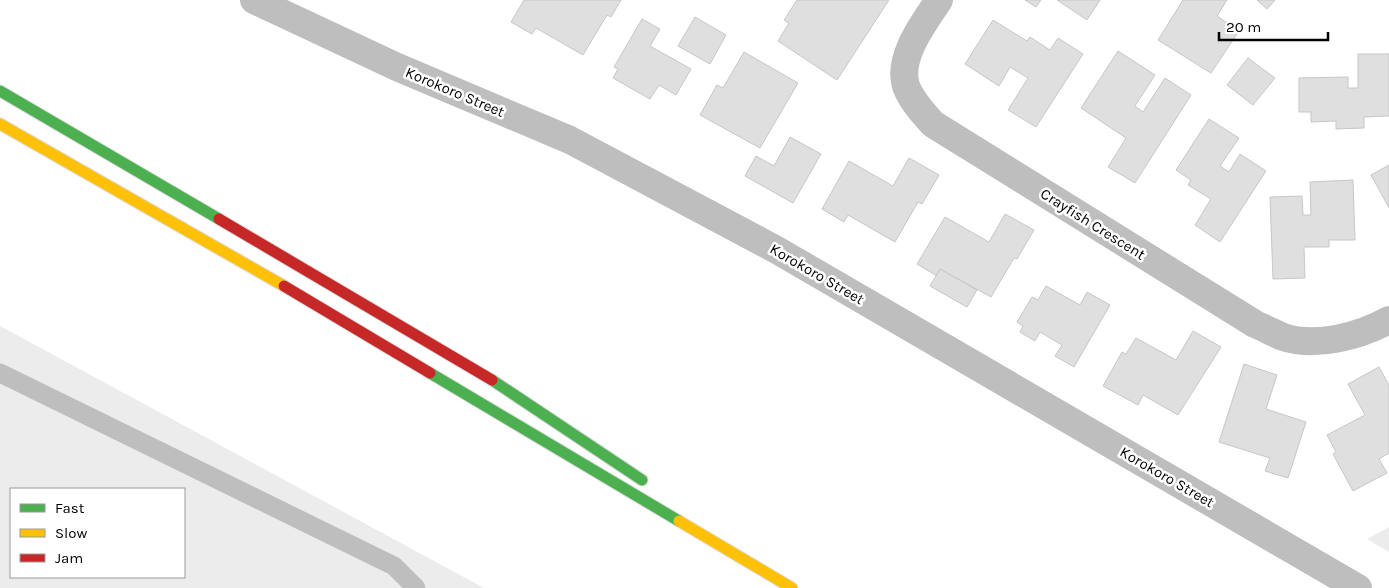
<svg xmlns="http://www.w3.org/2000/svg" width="1389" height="588" font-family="Karla,sans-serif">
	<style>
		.green { fill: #ececec; fill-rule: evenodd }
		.building { fill: #dfdfdf; stroke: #c7c7c7 }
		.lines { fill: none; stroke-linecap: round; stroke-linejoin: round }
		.fast-casing { stroke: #dbdbdb; stroke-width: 13 }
		.slow-casing { stroke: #dbdbdb; stroke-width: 13 }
		.jam-casing { stroke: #dbdbdb; stroke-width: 13 }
		.lane { stroke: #bebebe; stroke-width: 19 }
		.street { stroke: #bebebe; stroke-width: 28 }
		.fast { stroke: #4caf50; stroke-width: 11 }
		.slow { stroke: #ffc107; stroke-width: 11 }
		.jam { stroke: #c62828; stroke-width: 11 }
		.labels { text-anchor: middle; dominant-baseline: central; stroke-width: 5; stroke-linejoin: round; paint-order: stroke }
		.street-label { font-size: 15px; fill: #000; stroke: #fff }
	</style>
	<rect width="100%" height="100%" fill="#fff"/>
	<!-- green -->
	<g class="green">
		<path d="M0,326L484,588H0ZM11,489H184V577H11Z"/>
		<polygon points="1389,527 1389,552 1367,539"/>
	</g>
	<!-- building -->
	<g class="building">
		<polygon points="524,0 621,0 611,17 607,15 583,55 536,28 532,34 511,22"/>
		<polygon points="797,0 889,0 837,80 778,41 789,23 784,20"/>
		<polygon points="1025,0 1041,0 1036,7"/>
		<polygon points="1057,0 1100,0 1087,20"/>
		<polygon points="1183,0 1227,0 1217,16 1239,31 1211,73 1158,40"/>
		<polygon points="1257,0 1275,0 1267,9"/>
		<polygon points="695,17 726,35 710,64 678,46"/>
		<polygon points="642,19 660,29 650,46 691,69 676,95 659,85 650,99 613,78 618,69 614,67"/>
		<polygon points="993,20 1027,41 1030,37 1050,50 1058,38 1083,54 1036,127 1008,110 1028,78 1010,67 999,86 965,64"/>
		<polygon points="1118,51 1155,75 1135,106 1143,112 1165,78 1191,95 1135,183 1108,167 1126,138 1081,108"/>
		<polygon points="744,52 798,83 760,148 700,115 717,85 723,88"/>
		<polygon points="1358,54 1389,54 1389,116 1364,117 1364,128 1336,129 1336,121 1311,122 1311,112 1299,112 1299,78 1348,77 1348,88 1358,88"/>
		<polygon points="1248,58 1275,78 1253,105 1227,85"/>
		<polygon points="1209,119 1239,138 1220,166 1229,172 1240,154 1266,171 1220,242 1195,225 1211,199 1188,185 1191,180 1176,170"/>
		<polygon points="790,137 821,154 793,203 745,176 756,156 774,166"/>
		<polygon points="909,158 939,175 922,204 918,202 895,242 848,215 844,222 822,209 849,161 893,186"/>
		<polygon points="1389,165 1389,208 1371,175"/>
		<polygon points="1353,180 1355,240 1329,240 1329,247 1304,247 1305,278 1273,279 1270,197 1302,196 1303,215 1311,215 1310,182"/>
		<polygon points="1005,214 1034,230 1017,259 1014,258 991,297 940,269 937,276 917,264 945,217 989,242"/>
		<polygon points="940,269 977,290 967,307 930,286"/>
		<polygon points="1046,286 1080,305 1087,292 1110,305 1074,367 1055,356 1062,345 1040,332 1035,341 1020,332 1023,326 1017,322 1032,297 1038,300"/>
		<polygon points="1193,331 1221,347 1178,415 1143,395 1138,405 1103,386 1122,352 1126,354 1136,338 1176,360"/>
		<polygon points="1244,364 1277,375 1266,409 1306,422 1288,478 1265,471 1270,458 1219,442"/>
		<polygon points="1379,367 1389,385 1389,453 1379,459 1387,473 1353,491 1333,454 1336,452 1327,435 1365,415 1348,384"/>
	</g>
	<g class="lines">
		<!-- fast casing -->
		<g class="fast-casing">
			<g id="fast">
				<polyline points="0,91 219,219"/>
				<polyline points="430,373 679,521"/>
				<polyline points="492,380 642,480"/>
			</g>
		</g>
		<!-- slow casing -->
		<g class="slow-casing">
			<g id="slow">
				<polyline points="0,124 284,286"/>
				<polyline points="679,521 792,588"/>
			</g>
		</g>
		<!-- jam casing -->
		<g class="jam-casing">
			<g id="jam">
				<polyline points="219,219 492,380"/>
				<polyline points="284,286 430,373"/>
			</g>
		</g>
		<!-- lane -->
		<polyline class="lane" points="0,373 394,566 416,588"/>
		<!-- street -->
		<g class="street">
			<polyline points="254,0 397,67 570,140 775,249 1358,588"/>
			<path d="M939,0C924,23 897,57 906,86C911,100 923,113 933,124L1255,324C1264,328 1274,333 1283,337C1316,348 1360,336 1389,320"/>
		</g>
		<!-- fast -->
		<use href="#fast" class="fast"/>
		<!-- slow -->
		<use href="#slow" class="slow"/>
		<!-- jam -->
		<use href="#jam" class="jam"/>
	</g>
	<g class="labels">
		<!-- street labels -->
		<g class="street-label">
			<text transform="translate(455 92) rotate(23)">Korokoro Street</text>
			<text transform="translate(1093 224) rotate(32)">Crayfish Crescent</text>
			<text transform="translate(817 274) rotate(30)">Korokoro Street</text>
			<text transform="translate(1167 477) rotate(30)">Korokoro Street</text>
		</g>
	</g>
	<!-- legend -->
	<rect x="10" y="488" width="175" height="90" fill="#ffffff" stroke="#999999"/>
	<rect x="20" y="504" width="25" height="8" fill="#4caf50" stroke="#999999"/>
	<text x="55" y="513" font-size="15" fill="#000000">Fast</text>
	<rect x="20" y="529" width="25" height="8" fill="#ffc107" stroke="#999999"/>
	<text x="55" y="538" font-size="15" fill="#000000">Slow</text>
	<rect x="20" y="554" width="25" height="8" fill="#c62828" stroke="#999999"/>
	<text x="55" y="563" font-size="15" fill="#000000">Jam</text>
	<!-- scale -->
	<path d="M1219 32v8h109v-8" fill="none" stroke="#000000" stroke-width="2.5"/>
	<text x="1226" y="32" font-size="15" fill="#000000" stroke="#ffffff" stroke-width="4" paint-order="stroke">20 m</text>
</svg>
